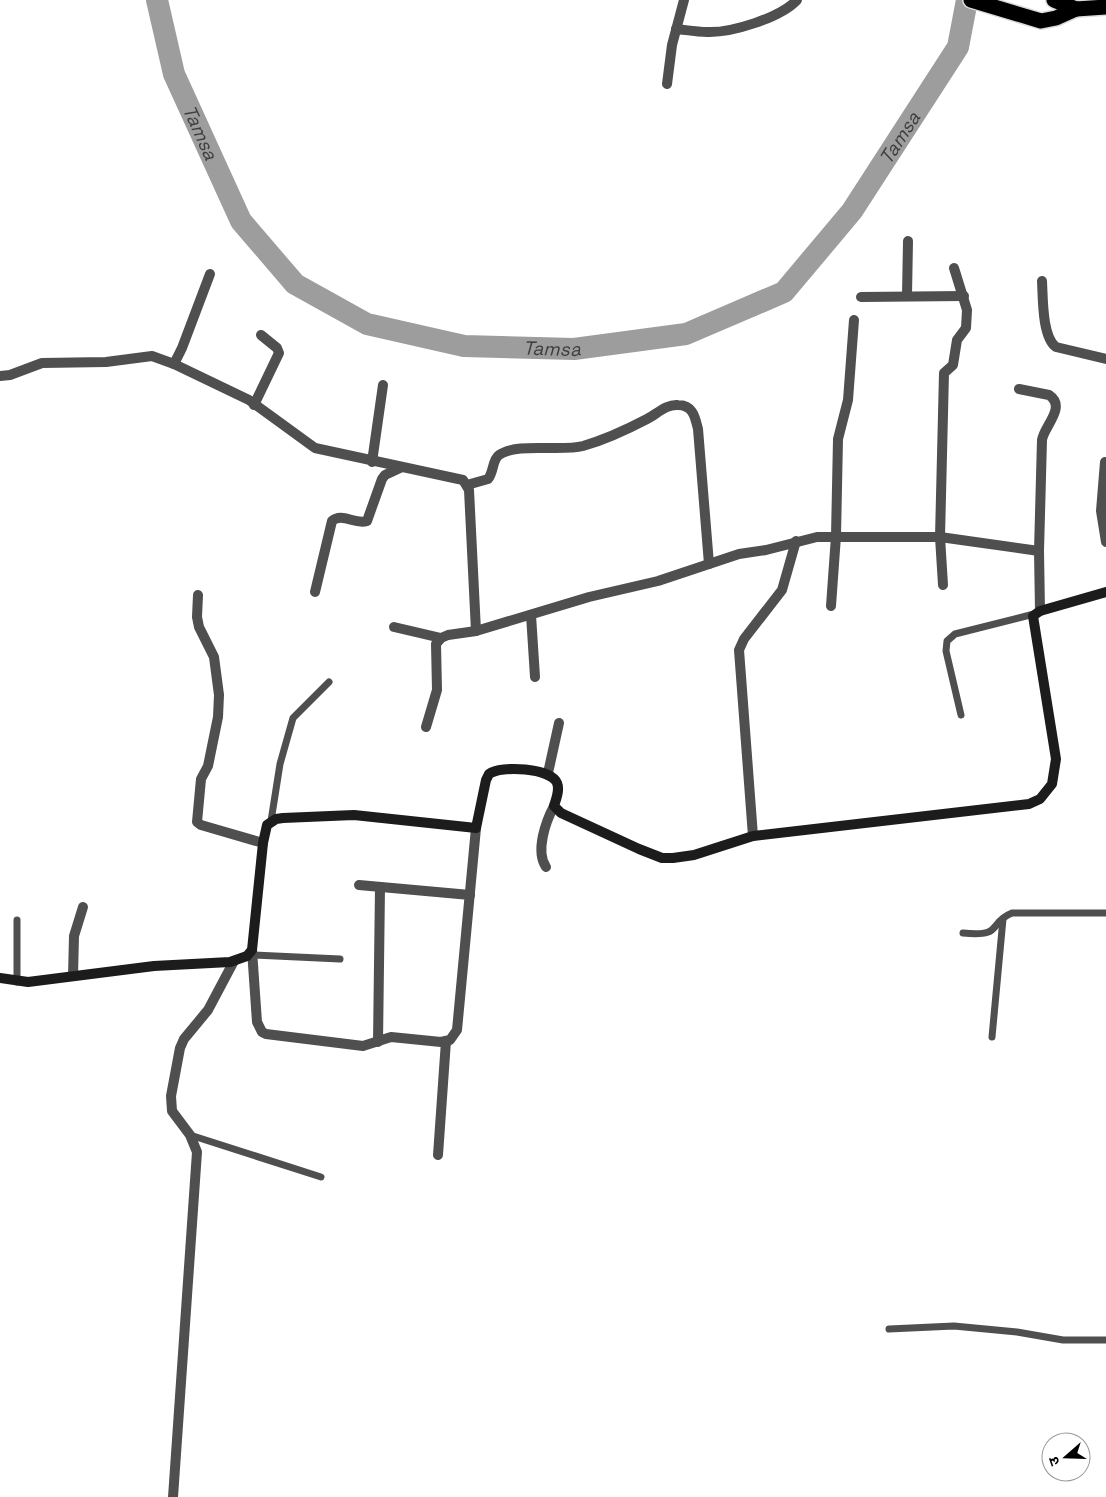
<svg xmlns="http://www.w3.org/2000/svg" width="1106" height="1497" font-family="'Space Grotesk','Noto Sans Devanagari',sans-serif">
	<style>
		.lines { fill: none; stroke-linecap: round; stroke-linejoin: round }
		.river { stroke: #9d9d9d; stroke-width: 22 }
		.highway-casing { stroke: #dbdbdb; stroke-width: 18 }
		.lane { stroke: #4f4f4f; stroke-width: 7 }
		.street { stroke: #4f4f4f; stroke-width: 10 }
		.secondary { stroke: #1c1c1c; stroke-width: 10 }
		.highway { stroke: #000; stroke-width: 15 }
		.labels { text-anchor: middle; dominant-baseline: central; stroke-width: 4; stroke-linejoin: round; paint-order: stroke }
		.water-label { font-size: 19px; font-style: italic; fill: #3e3e3e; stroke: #fff }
	</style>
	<rect width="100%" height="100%" fill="#fff"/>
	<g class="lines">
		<!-- river -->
		<path class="river" id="s1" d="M157,0L174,74L241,221L295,284L367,324L464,346L574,349L686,334L784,292L852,211L958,47L967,0"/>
		<!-- highway casing -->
		<g class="highway-casing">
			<g id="highway">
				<polyline points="971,0 1041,21 1056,18 1076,9 1106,7"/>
				<polyline points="1054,0 1076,9"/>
			</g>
		</g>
		<!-- lane -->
		<g class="lane">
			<polyline points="961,715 946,651 947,641 955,634 1034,614"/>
			<polyline points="271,821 280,764 293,718 329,682"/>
			<polyline points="17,920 17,982"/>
			<path d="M963,933C1005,937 987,923 1012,913H1106"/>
			<polyline points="253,955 340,959"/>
			<polyline points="992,1037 1003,919"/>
			<polyline points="190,1135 321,1177"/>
			<polyline points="889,1329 954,1326 1017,1332 1063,1340 1106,1340"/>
		</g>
		<!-- street -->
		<g class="street">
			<path d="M676,29C686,30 697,32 707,32C731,33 780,18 797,0"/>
			<polyline points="667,84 672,45 684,0"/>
			<path d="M1042,281C1043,298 1042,337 1056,347L1106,359"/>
			<polyline points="907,295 908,241"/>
			<polyline points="861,297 964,296"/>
			<polyline points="174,364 182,348 210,274"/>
			<polyline points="0,376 10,375 42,363 106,362 152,356 174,364 249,400 315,448 463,480 469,490 476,631"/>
			<path d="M1019,389L1049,395C1067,407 1044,426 1042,440L1039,551L1040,611"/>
			<polyline points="254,405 279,353 277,348 261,335"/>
			<polyline points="372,462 383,385"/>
			<polyline points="1105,462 1101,511 1106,542"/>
			<path d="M467,485L488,479C494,472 492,460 499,455C518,442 560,452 583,446C604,440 628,429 647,419C657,414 666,404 678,405C693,405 695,417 698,429L709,564"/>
			<polyline points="943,585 940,537 944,373 953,365 957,340 966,328 967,310 954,268"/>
			<path d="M315,592L332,521C342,512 355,525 367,521L382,479L385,475L400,468"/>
			<polyline points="198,595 197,617 199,627 214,657 219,695 218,717 208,766 201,779 197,822 201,825 263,843"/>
			<polyline points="831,606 836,536 838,439 848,400 854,320"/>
			<polyline points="531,615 535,677"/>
			<polyline points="394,627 441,638"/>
			<polyline points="426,727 437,690 436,644 441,638 448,635 476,631 589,597 658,581 739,554 766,550 817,537 940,537 1039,551"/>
			<polyline points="548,773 559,723"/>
			<polyline points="753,836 739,650 744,639 782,590 796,541"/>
			<path d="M546,867C535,851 546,821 554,806"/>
			<polyline points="359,885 470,895"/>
			<polyline points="252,950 257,1022 262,1032 266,1034 363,1046 391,1037 441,1042 450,1040 457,1030 476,828"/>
			<polyline points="73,976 74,936 83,907"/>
			<polyline points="378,1042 380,888"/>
			<polyline points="438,1155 446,1041"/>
			<polyline points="173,1497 197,1152 190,1135 172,1111 171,1096 180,1048 184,1039 208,1010 234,961"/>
		</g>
		<!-- secondary -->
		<path class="secondary" d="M0,978L28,982L154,966L230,962L247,956L252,950L263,843L267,825L276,819L283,818L354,815L476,828L486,780L489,774C501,765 551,768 557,783C560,790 556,799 554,806L561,813L639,849L662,858H673L694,855L753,836L1029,804L1040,799L1052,784L1056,759L1033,616L1040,611L1106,592"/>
		<!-- highway -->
		<use href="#highway" class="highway"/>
	</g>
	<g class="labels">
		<!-- water labels -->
		<g class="water-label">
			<text stroke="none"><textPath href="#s1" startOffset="140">Tamsa</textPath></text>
			<text stroke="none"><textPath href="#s1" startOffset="1025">Tamsa</textPath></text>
			<text stroke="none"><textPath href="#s1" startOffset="590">Tamsa</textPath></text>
		</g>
	</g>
	<!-- north arrow -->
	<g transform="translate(1066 1457) rotate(250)"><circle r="24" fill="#ffffff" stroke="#999999"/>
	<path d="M0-4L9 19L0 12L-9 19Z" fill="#000000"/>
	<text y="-8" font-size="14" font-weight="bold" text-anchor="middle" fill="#000000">उ</text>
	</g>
</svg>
